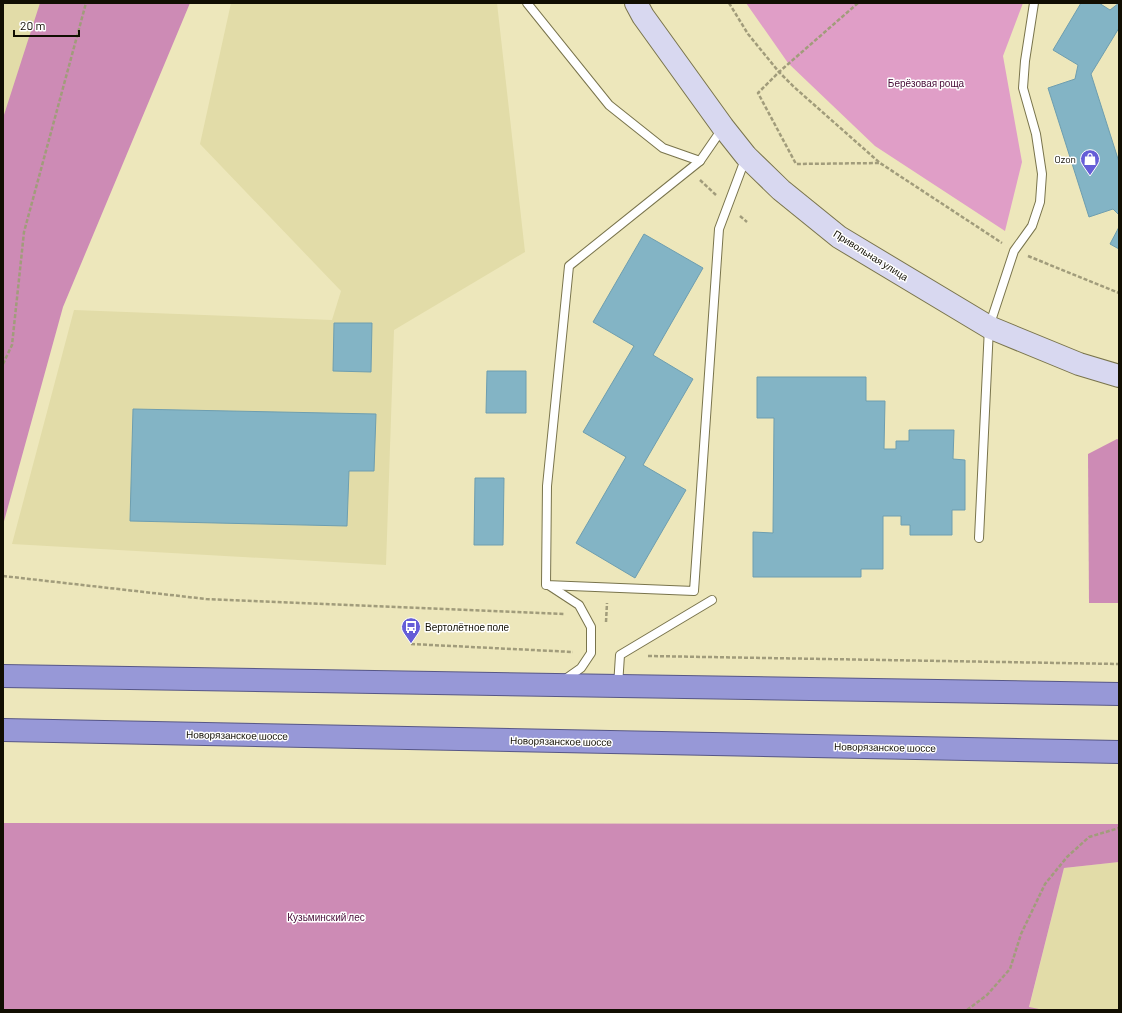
<svg xmlns="http://www.w3.org/2000/svg" width="1122" height="1013" font-family="Barlow,sans-serif">
	<style>
		.built { fill: #e2dca8 }
		.green { fill: #e09ec7 }
		.forest { fill: #cd8bb5 }
		.building { fill: #83b4c5; stroke: #6e9eaf }
		.lines { fill: none; stroke-linecap: round; stroke-linejoin: round }
		.service-casing { stroke: #79744c; stroke-width: 10 }
		.secondary-casing { stroke: #79744c; stroke-width: 24 }
		.trunk-casing { stroke: #575786; stroke-width: 24 }
		.path { stroke: #a19c7b; stroke-width: 2.5; stroke-dasharray: 4 2; stroke-linecap: butt }
		.service { stroke: #fff; stroke-width: 8 }
		.secondary { stroke: #d8d8f0; stroke-width: 22 }
		.trunk { stroke: #9798d7; stroke-width: 22 }
		.labels { text-anchor: middle; dominant-baseline: central; stroke-width: 3; stroke-linejoin: round; paint-order: stroke }
		.park-label { font-size: 10px; fill: #470c37; stroke: #fff }
		.poi-label { font-size: 10px; fill: #110e02; stroke: #fff; text-anchor: end }
		.street-label { font-size: 10px; fill: #110e02; stroke: #fff }
	</style>
	<rect width="100%" height="100%" fill="#ede7bb"/>
	<!-- built -->
	<g class="built">
		<polygon points="3,3 65,3 3,191"/>
		<polygon points="231,3 497,3 525,252 394,330 386,565 12,544 74,310 332,320 341,291 200,144"/>
		<polygon points="1119,862 1119,1010 1044,1010 1029,1008 1064,868"/>
	</g>
	<!-- green -->
	<polygon class="green" points="746,3 1023,3 1003,56 1022,162 1005,231 875,146 788,63"/>
	<!-- forest -->
	<g class="forest">
		<polygon points="40,3 190,3 63,307 3,525 3,118"/>
		<polygon points="1117,439 1119,440 1119,603 1089,603 1088,454"/>
		<polygon points="3,823 1119,824 1119,862 1064,868 1029,1007 1044,1010 3,1010"/>
	</g>
	<!-- building -->
	<g class="building">
		<polygon points="1081,3 1099,3 1110,10 1119,3 1119,28 1091,74 1119,162 1119,215 1113,209 1089,217 1048,88 1075,79 1078,65 1053,50"/>
		<polygon points="1119,227 1119,249 1110,244"/>
		<polygon points="644,234 703,268 653,355 693,379 643,465 686,490 635,578 576,543 626,457 583,432 634,346 593,322"/>
		<polygon points="334,323 372,323 371,372 333,371"/>
		<polygon points="487,371 526,371 526,413 486,413"/>
		<polygon points="757,377 866,377 866,401 885,401 884,449 896,449 896,441 909,441 909,430 954,430 953,459 965,460 965,510 952,510 952,535 910,535 910,525 901,525 901,516 883,516 883,569 861,569 861,577 753,577 753,532 773,533 774,418 757,418"/>
		<polygon points="133,409 376,414 374,471 349,471 347,526 130,521"/>
		<polygon points="475,478 504,478 503,545 474,545"/>
	</g>
	<g class="lines">
		<!-- service casing -->
		<g class="service-casing">
			<g id="service">
				<polyline points="527,3 609,105 663,148 700,161"/>
				<polyline points="722,129 700,161 569,266 547,486 546,585 694,591 719,229 746,157"/>
				<polyline points="979,538 989,327 1014,251 1032,226 1040,202 1042,174 1036,134 1023,88 1025,61 1034,3"/>
				<polyline points="550,586 579,605 591,627 591,653 581,668 564,680"/>
				<polyline points="618,686 620,655 712,600"/>
			</g>
		</g>
		<!-- secondary casing -->
		<g class="secondary-casing">
			<polyline id="secondary" points="636,3 643,16 723,127 746,156 781,190 839,237 989,327 1079,364 1119,376"/>
		</g>
		<!-- trunk casing -->
		<g class="trunk-casing">
			<g id="trunk">
				<polyline points="3,676 1119,694"/>
				<polyline points="3,730 1119,752"/>
			</g>
		</g>
		<!-- path -->
		<g class="path">
			<polyline points="729,3 748,34 779,72 794,87 880,163 1002,243"/>
			<polyline points="858,3 779,72 758,93 796,164 880,163"/>
			<polyline points="700,180 716,195"/>
			<polyline points="740,216 747,222"/>
			<polyline points="1028,256 1119,293"/>
			<polyline points="3,364 12,345 24,232 86,3"/>
			<polyline points="3,576 206,599 565,614"/>
			<polyline points="606,622 607,603"/>
			<polyline points="411,644 573,652"/>
			<polyline points="648,656 1119,664"/>
			<polyline points="967,1010 987,995 1010,969 1021,934 1045,884 1067,857 1089,837 1119,828"/>
		</g>
		<!-- service -->
		<use href="#service" class="service"/>
		<!-- secondary -->
		<use href="#secondary" class="secondary"/>
		<!-- trunk -->
		<use href="#trunk" class="trunk"/>
	</g>
	<!-- icons -->
	<defs>
		<g id="shop-pin" transform="scale(1)"><path d="M0 17L-7.5 6A9.5 9.5 0 1 1 7.5 6Z" fill="#655dd7" stroke="#fff"/><path d="M-5-2.5h2.3a2.7 3.5 0 0 1 5.4 0H5L5.5 6h-11ZM-1.5-2.5h3a1.5 2.3 0 0 0-3 0Z" fill="#fff"/></g>
		<g id="bus-pin" transform="scale(1)"><path d="M0 17L-7.5 6A9.5 9.5 0 1 1 7.5 6Z" fill="#655dd7" stroke="#fff"/><path d="M-5-6H5V4H4V6H2V4H-2V6H-4V4H-5ZM-3.5-4V0h7V-4ZM-3.5 1.2v1.5H-2V1.2ZM2 1.2v1.5H3.5V1.2Z" fill="#fff"/></g>
	</defs>
	<g fill-rule="evenodd">
		<use href="#shop-pin" x="1090" y="159"/>
		<use href="#bus-pin" x="411" y="627"/>
	</g>
	<g class="labels">
		<!-- park labels -->
		<g class="park-label">
			<text x="926" y="83">Берёзовая роща</text>
			<text x="326" y="917">Кузьминский лес</text>
		</g>
		<!-- poi labels -->
		<g class="poi-label">
			<text x="1076" y="159">Ozon</text>
			<text x="425" y="627" text-anchor="start">Вертолётное поле</text>
		</g>
		<!-- street labels -->
		<g class="street-label">
			<text transform="translate(871 255) rotate(32)">Привольная улица</text>
			<text transform="translate(237 735) rotate(1)">Новорязанское шоссе</text>
			<text transform="translate(561 741) rotate(1)">Новорязанское шоссе</text>
			<text transform="translate(885 747) rotate(1)">Новорязанское шоссе</text>
		</g>
	</g>
	<!-- border -->
	<rect width="1122" height="1013" fill="none" stroke="#110e02" stroke-width="8"/>
	<!-- scale -->
	<path d="M14 30v6h65v-6" fill="none" stroke="#110e02" stroke-width="2"/>
	<text x="20" y="30" font-size="12" fill="#110e02" stroke="#ffffff" stroke-width="3" paint-order="stroke">20 m</text>
</svg>
